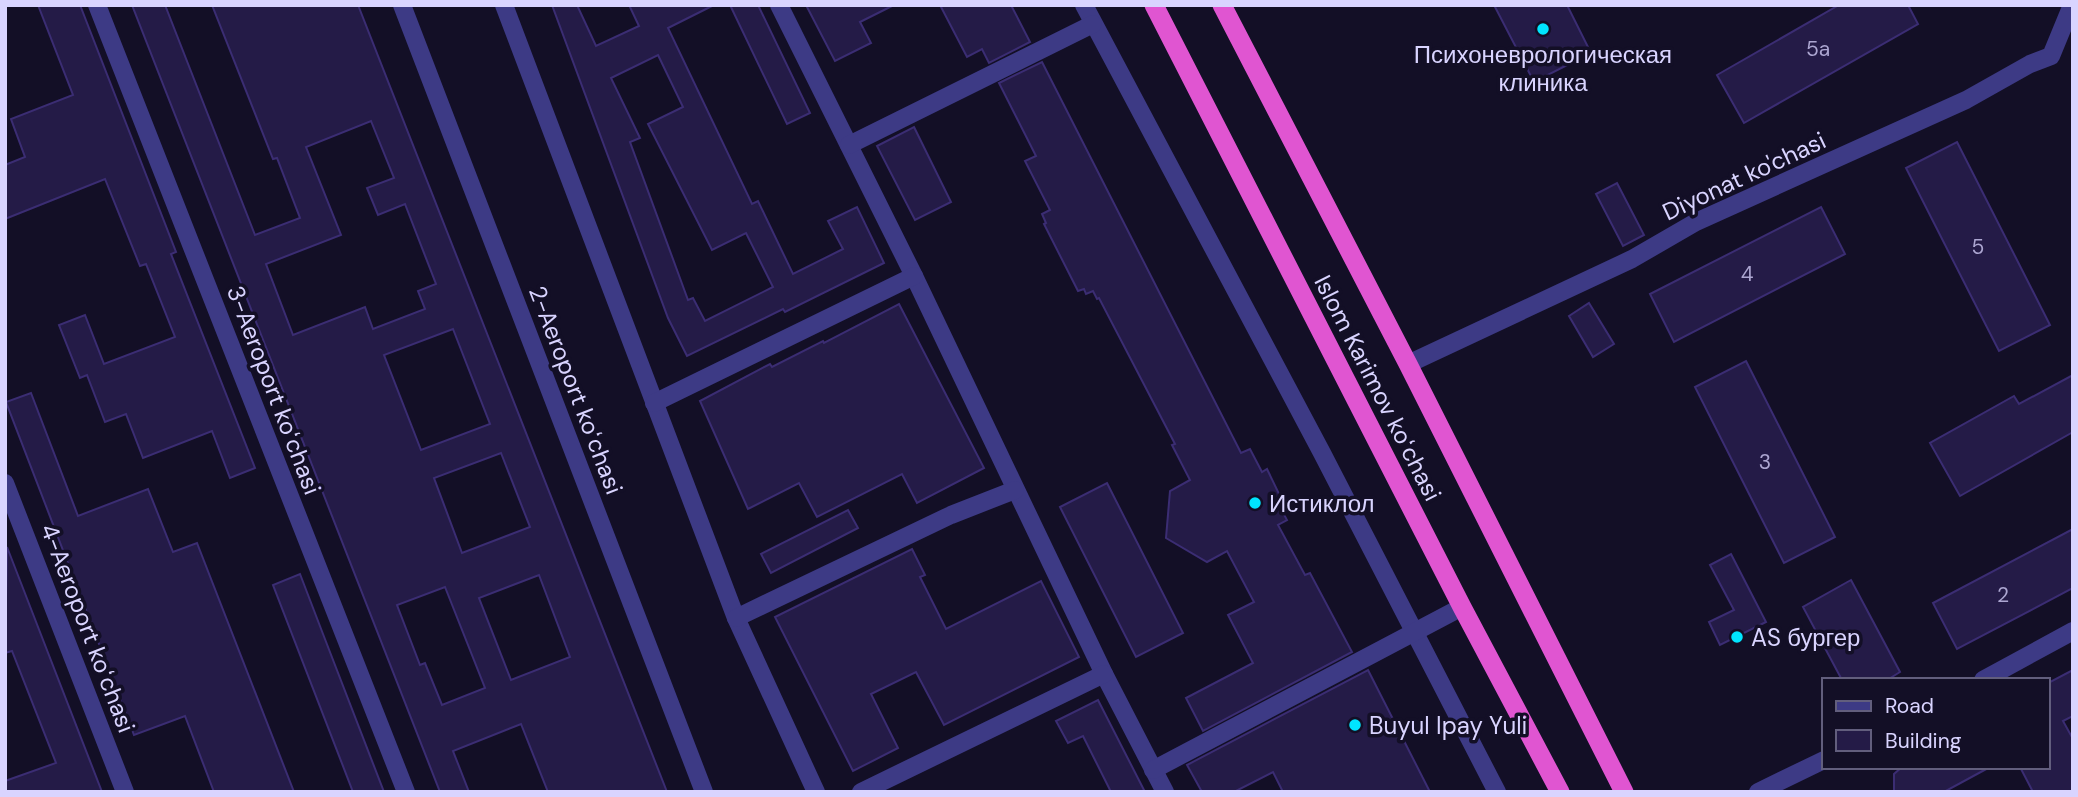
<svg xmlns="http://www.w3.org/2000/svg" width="2078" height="797" font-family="'DM Sans',sans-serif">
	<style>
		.building { fill: #241b47; stroke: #3b2d73; stroke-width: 2; fill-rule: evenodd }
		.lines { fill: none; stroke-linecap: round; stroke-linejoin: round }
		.minor { stroke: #3d3a85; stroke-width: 18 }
		.trunk { stroke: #e055d1; stroke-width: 19 }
		.poi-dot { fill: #00e5ff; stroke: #130f26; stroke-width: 2.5 }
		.labels { text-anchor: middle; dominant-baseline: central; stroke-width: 7; stroke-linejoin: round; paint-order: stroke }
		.number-label { font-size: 21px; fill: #aca6d1 }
		.poi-label { font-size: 24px; fill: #d9d4ff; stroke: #130f26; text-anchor: start }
		.street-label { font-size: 24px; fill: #d9d4ff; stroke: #130f26 }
	</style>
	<rect width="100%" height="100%" fill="#130f26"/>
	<!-- building -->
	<g class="building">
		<polygon points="38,5 80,5 176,252 171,254 255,468 230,478 212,431 143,458 126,414 105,422 87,375 80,378 59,325 85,315 104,364 175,337 146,264 140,266 105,179 5,219 5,165 25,157 11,119 73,95"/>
		<path d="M132,5H165L255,235L300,218L277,158L273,159L212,5H358L667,792H548L521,724L453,751L469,792H440ZM371,121L394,178L367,188L378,215L405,204L436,284L418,291L425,309L373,329L365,307L293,335L266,264L341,235L306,147ZM453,329L490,424L421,450L384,355ZM501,453L530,527L462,553L434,478ZM539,575L570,657L511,680L479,598ZM445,587L485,688L442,705L425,663L420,665L397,605Z"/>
		<path d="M552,5H577L596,46L639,26L629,5H714L668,28L752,204L758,201L793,274L843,249L828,221L857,207L884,263L785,312L783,309L687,356L668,318ZM658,55L683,107L648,124L712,250L746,233L773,287L705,321L693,298L688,300L630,142L640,138L611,78Z"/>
		<polygon points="730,5 758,5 810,113 787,124"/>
		<polygon points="806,5 894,5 860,22 871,43 835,61"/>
		<polygon points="940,5 1011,5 1030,42 989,63 982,49 967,57"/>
		<polygon points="1494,5 1567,5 1591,53 1534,82"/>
		<polygon points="1839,5 1908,5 1918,24 1744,123 1717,75"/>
		<polygon points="1042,62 1241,453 1250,449 1262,472 1267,469 1280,496 1275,498 1287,520 1278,525 1305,575 1310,573 1352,652 1203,731 1186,698 1253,663 1228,615 1254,602 1227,551 1207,562 1166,538 1170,491 1190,480 1172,445 1175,444 1099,298 1097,299 1093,291 1086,294 1084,289 1078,291 1044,224 1046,223 1042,214 1050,210 1025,161 1036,156 999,83"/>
		<polygon points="914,127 951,202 915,220 877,146"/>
		<polygon points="1957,142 2050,325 1999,351 1906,168"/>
		<polygon points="1617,183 1644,235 1623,246 1596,194"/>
		<polygon points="1821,207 1845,254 1674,342 1650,294"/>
		<polygon points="1589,303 1614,344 1593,357 1569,316"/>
		<polygon points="899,304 984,468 917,503 902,474 817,517 799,483 748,509 700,401 770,364 772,367 823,341 824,343"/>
		<polygon points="1746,361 1835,537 1784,563 1695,387"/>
		<polygon points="2073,375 2073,432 1960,496 1930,443 2014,396 2019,404"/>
		<polygon points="31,393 78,516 148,489 173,552 197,543 294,792 214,792 185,716 134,735 6,402"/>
		<polygon points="1107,483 1183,633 1136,657 1060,507"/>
		<polygon points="848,510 858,528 771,573 761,554"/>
		<polygon points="2073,529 2073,588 1957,649 1933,603"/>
		<polygon points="7,547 102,792 5,792 5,781 56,763 12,651 5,653"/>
		<polygon points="912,549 925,575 920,577 946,629 1041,581 1079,657 944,725 916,672 871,694 898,748 853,771 775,617"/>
		<polygon points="1731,554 1766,622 1720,645 1709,622 1734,610 1710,565"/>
		<polygon points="300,574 323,634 384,792 353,792 273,585"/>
		<polygon points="1851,580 1900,672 1887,680 1842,680 1803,607"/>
		<polygon points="1368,670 1430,792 1283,792 1273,772 1234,792 1202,792 1187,765"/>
		<polygon points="2073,670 2073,716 2063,721 2073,739 2073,792 2033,792 2020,767 2048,767 2048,683"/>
		<polygon points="1098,700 1145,792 1111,792 1083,736 1068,743 1056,721"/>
		<polygon points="1902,767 1990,767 1944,792 1894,792 1894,774"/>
	</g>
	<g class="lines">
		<!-- minor -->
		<g class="minor">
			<polyline points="97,5 406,792"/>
			<polyline points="402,5 704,792"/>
			<polyline points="504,5 736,618 816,792"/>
			<polyline points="779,5 914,276 1104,674 1165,792"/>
			<polyline points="1084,5 1322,453 1497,792"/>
			<polyline points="849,145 1093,24"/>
			<polyline points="1408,364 1632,259 1696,222 1966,100 2030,64 2051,56 2072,5"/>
			<polyline points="654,403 914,276"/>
			<polyline points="5,483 125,792"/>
			<polyline points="736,618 951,515 1015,490"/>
			<polyline points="1983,680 2073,631"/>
			<polyline points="1153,770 1462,607"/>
			<polyline points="861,792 1104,674"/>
			<polyline points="1758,792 1824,760"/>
		</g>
		<!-- trunk -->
		<g class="trunk">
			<polyline points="1154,5 1462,607 1560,792"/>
			<polyline points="1222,5 1408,364 1624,792"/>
		</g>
	</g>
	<!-- markers -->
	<g class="poi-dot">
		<circle cx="1543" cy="29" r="7"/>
		<circle cx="1255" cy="503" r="7"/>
		<circle cx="1737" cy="637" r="7"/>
		<circle cx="1355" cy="725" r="7"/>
	</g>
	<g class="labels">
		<!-- number labels -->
		<g class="number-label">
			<text x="1818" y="49">5a</text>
			<text x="1978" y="247">5</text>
			<text x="1747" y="274">4</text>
			<text x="1765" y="462">3</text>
			<text x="2003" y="595">2</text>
		</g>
		<!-- poi labels -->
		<g class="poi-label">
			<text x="1543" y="54" text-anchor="middle">Психоневрологическая<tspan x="1543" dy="28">клиника</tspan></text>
			<text x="1269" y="503">Истиклол</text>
			<text x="1751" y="637">AS бургер</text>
			<text x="1369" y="725">Buyul Ipay Yuli</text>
		</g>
		<!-- street labels -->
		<g class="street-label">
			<text transform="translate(1744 176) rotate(-25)">Diyonat ko'chasi</text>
			<text transform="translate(1378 388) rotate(63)">Islom Karimov koʻchasi</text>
			<text transform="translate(274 390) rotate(69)">3-Aeroport koʻchasi</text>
			<text transform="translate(576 390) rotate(69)">2-Aeroport koʻchasi</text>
			<text transform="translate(88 628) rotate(69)">4-Aeroport koʻchasi</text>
		</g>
	</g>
	<!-- border -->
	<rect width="2078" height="797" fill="none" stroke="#d9d4ff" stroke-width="14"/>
	<!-- legend -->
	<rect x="1822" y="678" width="228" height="91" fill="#130f26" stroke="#625e7d" stroke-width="2"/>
	<rect x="1836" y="701" width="35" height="10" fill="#3d3a85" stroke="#625e7d" stroke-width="2"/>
	<text x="1885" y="713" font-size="21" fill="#d9d4ff">Road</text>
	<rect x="1836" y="730" width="35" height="21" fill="#241b47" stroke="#625e7d" stroke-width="2"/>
	<text x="1885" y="748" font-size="21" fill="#d9d4ff">Building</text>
</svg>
